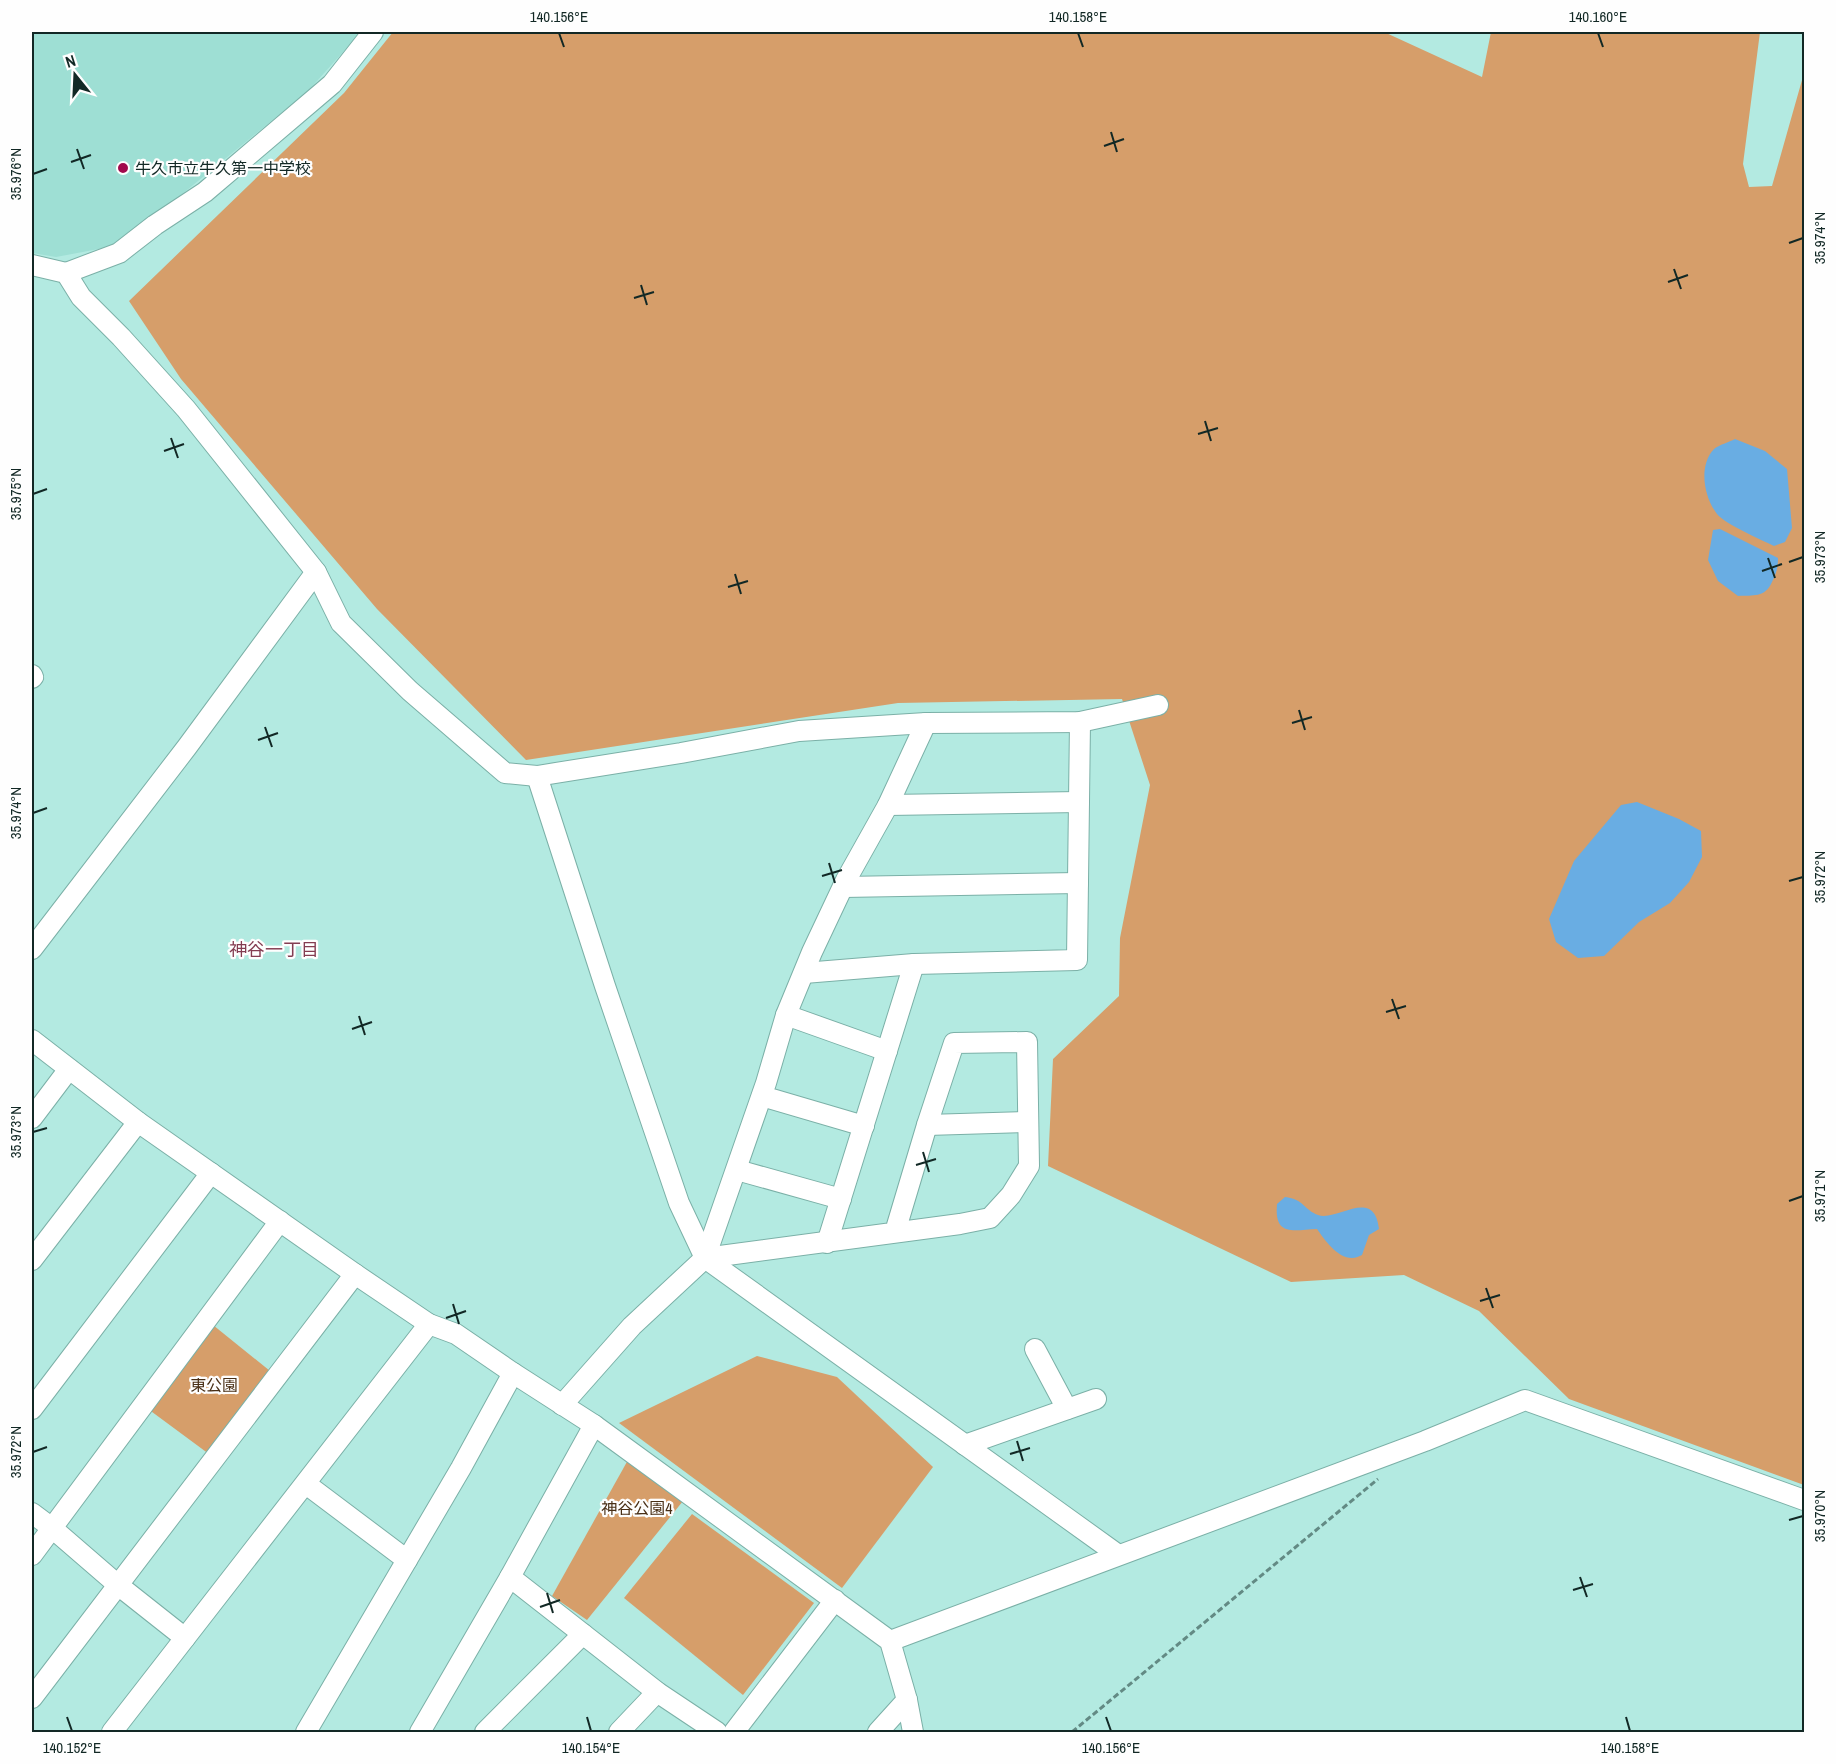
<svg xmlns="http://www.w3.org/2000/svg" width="1836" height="1764" font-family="'Archivo Narrow','Noto Sans JP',sans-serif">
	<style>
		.built { fill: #9edfd4 }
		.green { fill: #d69e6a }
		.water { fill: #69ade3 }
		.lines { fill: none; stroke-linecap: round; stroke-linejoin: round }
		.street-casing { stroke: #7bb0a7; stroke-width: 22 }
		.path { stroke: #638a84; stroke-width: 3; stroke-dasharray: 6 3; stroke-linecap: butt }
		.street { stroke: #fff; stroke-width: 20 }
		.ticks { fill: none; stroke: #122825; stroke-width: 2 }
		.poi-dot { fill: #a10a4d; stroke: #fefefe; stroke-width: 2 }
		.labels { text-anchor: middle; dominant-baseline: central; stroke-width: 4.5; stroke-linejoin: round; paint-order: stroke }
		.poi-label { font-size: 16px; fill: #122825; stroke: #fefefe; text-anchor: start }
		.park-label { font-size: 16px; fill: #492f16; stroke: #fefefe }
		.neighbourhood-label { font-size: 18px; fill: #843d52; stroke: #fefefe }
		.neatline { fill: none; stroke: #122825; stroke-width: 2 }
		.ticks-label { font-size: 15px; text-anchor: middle; fill: #122825 }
	</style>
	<rect width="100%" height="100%" fill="#b3eae1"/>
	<!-- built -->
	<polygon class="built" points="32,32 361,32 308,91 120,245 56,257 32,253"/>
	<!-- green -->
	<g class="green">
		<polygon points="393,32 1384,32 1482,77 1491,32 1760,32 1743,164 1749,187 1772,186 1804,73 1804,1485 1569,1399 1479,1311 1404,1275 1291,1282 1048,1166 1053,1059 1119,996 1120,938 1150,785 1122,699 898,703 526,760 377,609 181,379 129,301 344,93"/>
		<polygon points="208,1321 275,1375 213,1457 144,1406"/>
		<polygon points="757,1356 837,1377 933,1467 842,1588 619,1423"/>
		<polygon points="628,1460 683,1501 587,1620 552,1596"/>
		<polygon points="692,1514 814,1603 743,1695 624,1598"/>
	</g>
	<!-- water -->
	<g class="water">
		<path d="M1735,439L1765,451L1787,469L1792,528L1785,542L1774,546C1762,540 1725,524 1717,514C1704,497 1698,466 1714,449C1719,445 1729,442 1735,439Z"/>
		<path d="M1720,529L1778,558C1778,568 1776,574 1772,582C1765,598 1753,595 1738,596L1718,581L1708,560L1713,530Z"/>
		<polygon points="1637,802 1679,819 1701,831 1702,857 1689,882 1670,903 1639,922 1604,956 1578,958 1556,942 1549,919 1574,861 1621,805"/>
		<path d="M1285,1197C1304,1199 1304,1210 1318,1215C1337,1222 1374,1186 1379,1229L1369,1235L1362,1255C1359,1256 1356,1258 1352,1258C1337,1258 1324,1239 1317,1229C1293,1230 1274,1237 1277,1204Z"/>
	</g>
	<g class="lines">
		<!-- street casing -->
		<g class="street-casing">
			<g id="street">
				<polyline points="32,265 66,273 81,297 121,337 186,409 316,572 341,623 410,691 505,773 537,776 681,753 799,731 926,723 1080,722 1158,705"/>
				<polyline points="66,273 119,253 155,225 205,192 332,84 373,32"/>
				<polyline points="32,675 33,677 32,678"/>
				<polyline points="537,776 605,986 679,1203 705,1258 1117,1554"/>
				<polyline points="888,805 1079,802"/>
				<polyline points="843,887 1078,883"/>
				<polyline points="32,949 187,747 316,572"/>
				<polyline points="804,973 914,964 1077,960 1080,722"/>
				<polyline points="786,1015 887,1051"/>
				<polyline points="32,1040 138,1122 355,1274 429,1324 456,1334 513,1373 594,1425 890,1641 907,1700 913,1732"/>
				<polyline points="762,1096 864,1126"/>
				<polyline points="32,1118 69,1069"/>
				<polyline points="927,1125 1028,1122"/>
				<polyline points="737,1170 841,1199"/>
				<polyline points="827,1243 914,964"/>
				<polyline points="705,1258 960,1224 990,1218 1011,1195 1029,1166 1027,1042 954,1043 927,1125 895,1232"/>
				<polyline points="32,1260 138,1122"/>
				<polyline points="1035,1349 1067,1409"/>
				<polyline points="562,1405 632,1326 705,1258 766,1083 786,1015 812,952 846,880 888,805 926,723"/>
				<polyline points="32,1409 211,1173"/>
				<polyline points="965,1445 1096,1399"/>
				<polyline points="306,1484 407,1560"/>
				<polyline points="32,1513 52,1528 118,1585 185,1638"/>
				<polyline points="32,1555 280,1221"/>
				<polyline points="510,1577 657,1692 717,1732"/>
				<polyline points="890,1641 1425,1441 1525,1400 1804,1500"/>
				<polyline points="32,1698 355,1274"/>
				<polyline points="112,1732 429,1324"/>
				<polyline points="306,1732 461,1468 513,1373"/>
				<polyline points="420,1732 510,1577 594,1425"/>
				<polyline points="485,1732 583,1634"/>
				<polyline points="619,1732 657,1692"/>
				<polyline points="734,1732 835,1600"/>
				<polyline points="878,1732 907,1700"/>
			</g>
		</g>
		<!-- path -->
		<polyline class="path" points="1072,1732 1378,1479"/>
		<!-- street -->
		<use href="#street" class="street"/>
	</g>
	<!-- ticks -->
	<path class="ticks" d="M559,33L564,47M1078,33L1083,47M1598,33L1603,47M1111,132L1117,152M1104,146L1124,139M77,149L84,169M71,162L91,155M33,174L47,169M1789,243L1803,238M1674,269L1681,289M1668,282L1688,275M641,285L647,305M634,298L654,292M1205,421L1211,441M1198,434L1218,428M171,438L178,458M164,451L184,444M33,494L47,489M1768,558L1775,578M1789,562L1803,557M1762,571L1782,564M735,574L741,594M728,587L748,581M1299,710L1305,730M1292,723L1312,717M265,727L272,747M258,740L278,733M33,813L47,808M829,863L835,883M822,876L842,870M1789,881L1803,877M1392,999L1399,1019M1386,1012L1406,1006M359,1016L365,1035M352,1029L372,1022M33,1132L47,1128M923,1152L929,1172M916,1165L936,1159M1789,1201L1803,1196M1486,1288L1493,1308M1480,1301L1500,1295M453,1304L459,1324M446,1318L466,1311M1017,1441L1023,1461M33,1452L47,1447M1010,1454L1030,1448M1789,1520L1803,1516M1580,1577L1587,1597M1573,1590L1593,1584M547,1593L553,1613M540,1607L560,1600M67,1717L72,1731M587,1717L591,1731M1106,1717L1111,1731M1626,1717L1630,1731"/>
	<!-- markers -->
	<circle class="poi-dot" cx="123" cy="168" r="6"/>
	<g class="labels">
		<!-- poi labels -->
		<g class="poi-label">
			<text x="135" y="168">牛久市立牛久第一中学校</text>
		</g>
		<!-- park labels -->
		<g class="park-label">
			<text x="214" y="1385">東公園</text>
			<text x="637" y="1508">神谷公園4</text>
		</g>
		<!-- neighbourhood labels -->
		<g class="neighbourhood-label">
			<text x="274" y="949">神谷一丁目</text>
		</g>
	</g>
	<!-- border -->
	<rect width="1836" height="1764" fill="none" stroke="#fefefe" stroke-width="66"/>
	<!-- north arrow -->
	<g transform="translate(75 75) rotate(342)" stroke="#fefefe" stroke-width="4.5" paint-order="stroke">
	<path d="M0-4.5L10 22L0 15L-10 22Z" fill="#122825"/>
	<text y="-9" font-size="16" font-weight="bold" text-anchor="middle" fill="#122825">N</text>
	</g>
	<rect x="33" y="33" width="1770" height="1698" class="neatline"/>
	<g class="ticks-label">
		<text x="559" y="22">140.156°E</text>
		<text x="1078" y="22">140.158°E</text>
		<text x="1598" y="22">140.160°E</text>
		<text transform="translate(16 174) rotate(-90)" y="5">35.976°N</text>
		<text transform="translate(1820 238) rotate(-90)" y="5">35.974°N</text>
		<text transform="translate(16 494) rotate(-90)" y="5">35.975°N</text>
		<text transform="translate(1820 557) rotate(-90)" y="5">35.973°N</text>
		<text transform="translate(16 813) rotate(-90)" y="5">35.974°N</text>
		<text transform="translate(1820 877) rotate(-90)" y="5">35.972°N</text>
		<text transform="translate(16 1132) rotate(-90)" y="5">35.973°N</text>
		<text transform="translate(1820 1196) rotate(-90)" y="5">35.971°N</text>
		<text transform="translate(16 1452) rotate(-90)" y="5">35.972°N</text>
		<text transform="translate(1820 1516) rotate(-90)" y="5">35.970°N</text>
		<text x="72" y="1753">140.152°E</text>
		<text x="591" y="1753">140.154°E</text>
		<text x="1111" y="1753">140.156°E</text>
		<text x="1630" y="1753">140.158°E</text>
	</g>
</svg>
